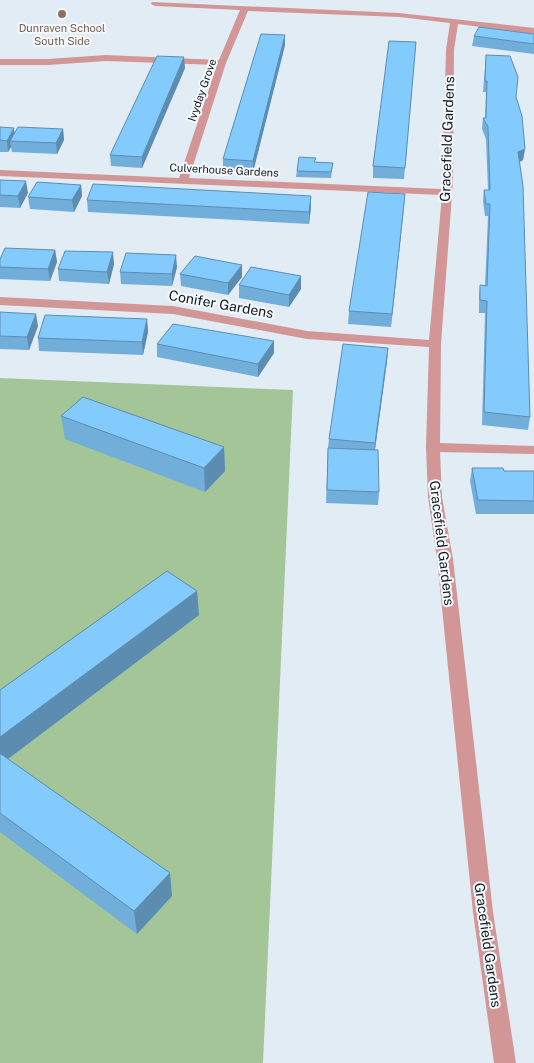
<svg xmlns="http://www.w3.org/2000/svg" width="534" height="1063" font-family="'Public Sans',sans-serif">
	<style>
		.green { fill: #a3c597 }
		.lines { fill: none; stroke-linecap: round; stroke-linejoin: round }
		.minor { fill: #d29696; fill-rule: evenodd }
		.wall { fill: #71aeda }
		.shaded-wall { fill: #5c8db1 }
		.building { fill: #83cafd; stroke: #5c8db1 }
		.education-dot { fill: #8d6e63; stroke: #f3f9fd; stroke-width: 2 }
		.labels { text-anchor: middle; dominant-baseline: central; stroke-width: 4; stroke-linejoin: round; paint-order: stroke }
		.far-education-label { font-size: 11px; fill: #785e54; stroke: #f3f9fd }
		.far-street-label { font-size: 11px; fill: #171a1d; stroke: #f3f9fd }
		.street-label { font-size: 14px; fill: #171a1d; stroke: #f3f9fd }
	</style>
	<rect width="100%" height="100%" fill="#e2ecf4"/>
	<!-- green -->
	<polygon class="green" points="0,378 293,390 263,1063 0,1063"/>
	<g class="lines">
		<!-- minor -->
		<path class="minor" d="M152,2L399,13L534,28V34L458,24L454,50L453,181L441,344L440,443L534,446V454L440,452L442,497L453,559L493,912L516,1063H494L473,912L437,559L428,497L426,447L429,347L307,339L173,314L0,305V297L173,306L307,331L429,340L442,195L0,176V170L179,178L217,65L106,61L48,65H0V59H48L106,55L219,60L240,10L155,6L151,4ZM248,11L399,17L450,23L446,50L442,189L189,178L226,63Z"/>
	</g>
	<!-- wall -->
	<g class="wall">
		<polygon points="534,34 534,54 472,46 474,36"/>
		<polygon points="416,42 404,179 373,178 373,166"/>
		<polygon points="285,45 253,172 223,171 223,159"/>
		<polygon points="486,55 516,97 525,149 523,160 520,162 530,417 528,430 482,425 485,313 479,313 479,297 480,285 485,286 488,216 485,216 483,201 484,190 488,190 486,139 482,129 483,118 485,118 486,92 483,92"/>
		<polygon points="185,68 142,168 111,166 110,155"/>
		<polygon points="0,127 15,133 63,129 64,140 57,154 12,152 11,147 8,152 0,152"/>
		<polygon points="316,162 333,163 331,178 296,177 297,171"/>
		<polygon points="0,180 28,193 20,208 0,207"/>
		<polygon points="81,185 82,196 74,212 30,209 28,197"/>
		<polygon points="87,200 311,207 309,224 88,212"/>
		<polygon points="404,206 391,327 348,324 349,311"/>
		<polygon points="55,250 57,262 50,281 0,279 0,259"/>
		<polygon points="114,264 109,284 59,281 58,269"/>
		<polygon points="177,267 172,286 121,284 120,272"/>
		<polygon points="180,274 242,277 228,295 181,286"/>
		<polygon points="239,285 301,289 289,307 239,298"/>
		<polygon points="0,312 38,326 29,350 0,349"/>
		<polygon points="147,319 148,332 143,355 39,351 38,338"/>
		<polygon points="274,341 274,353 258,377 157,357 157,344"/>
		<polygon points="388,348 387,361 375,450 379,492 378,505 326,503 328,448 329,439"/>
		<polygon points="61,416 224,447 225,471 205,492 65,439"/>
		<polygon points="472,468 504,471 534,471 534,514 476,514 470,481"/>
		<polygon points="197,591 199,615 7,759 172,896 137,934 0,832 0,690"/>
	</g>
	<!-- shaded-wall -->
	<g class="shaded-wall">
		<polygon points="285,35 285,45 253,172 253,161"/>
		<polygon points="184,57 185,68 142,168 142,157"/>
		<polygon points="14,128 15,139 10,141 11,147 8,152 7,141"/>
		<polygon points="63,129 64,140 57,154 56,143"/>
		<polygon points="525,149 523,160 516,163 518,152"/>
		<polygon points="26,181 28,193 20,208 18,196"/>
		<polygon points="81,185 82,196 74,212 72,200"/>
		<polygon points="405,194 404,206 391,327 392,314"/>
		<polygon points="311,196 311,207 309,224 309,212"/>
		<polygon points="55,250 57,262 50,281 48,269"/>
		<polygon points="113,252 114,264 109,284 107,272"/>
		<polygon points="176,255 177,267 172,286 172,274"/>
		<polygon points="242,265 242,277 228,295 228,283"/>
		<polygon points="301,276 301,289 289,307 289,295"/>
		<polygon points="36,314 38,326 29,350 27,337"/>
		<polygon points="147,319 148,332 143,355 142,342"/>
		<polygon points="274,341 274,353 258,377 258,364"/>
		<polygon points="388,348 387,361 374,456 375,443"/>
		<polygon points="224,447 225,471 205,492 204,468"/>
		<polygon points="197,591 199,615 0,765 0,737"/>
		<polygon points="170,873 172,896 137,934 134,911"/>
	</g>
	<!-- building -->
	<g class="building">
		<polygon points="479,27 534,34 534,44 474,36"/>
		<polygon points="261,34 285,35 253,161 223,159"/>
		<polygon points="389,41 416,42 405,168 373,166"/>
		<polygon points="486,55 510,56 518,77 516,97 522,116 525,149 518,152 523,186 530,417 484,412 487,301 480,300 480,285 487,286 490,204 486,204 484,190 490,190 488,127 483,118 486,118 487,81 485,81"/>
		<polygon points="157,56 184,57 142,157 110,155"/>
		<polygon points="0,127 14,128 7,141 0,140"/>
		<polygon points="18,127 63,129 56,143 10,141"/>
		<polygon points="299,157 316,158 314,162 333,163 331,172 297,171"/>
		<polygon points="0,180 26,181 18,196 0,195"/>
		<polygon points="37,182 81,185 72,200 28,197"/>
		<polygon points="93,184 311,196 309,212 87,200"/>
		<polygon points="368,192 405,194 392,314 349,311"/>
		<polygon points="5,248 55,250 48,269 0,267 0,259"/>
		<polygon points="65,251 113,252 107,272 58,269"/>
		<polygon points="126,253 176,255 172,274 120,272"/>
		<polygon points="195,256 242,265 228,283 180,274"/>
		<polygon points="251,267 301,276 289,295 239,285"/>
		<polygon points="0,312 36,314 27,337 0,336"/>
		<polygon points="45,315 147,319 142,342 38,338"/>
		<polygon points="173,324 274,341 258,364 157,344"/>
		<polygon points="343,344 388,348 375,443 329,439"/>
		<polygon points="83,397 224,447 204,468 61,416"/>
		<polygon points="328,448 378,450 379,492 327,490"/>
		<polygon points="472,468 503,468 504,471 534,471 534,501 478,500"/>
		<polygon points="167,571 197,591 0,737 0,690"/>
		<polygon points="1,754 170,873 134,911 0,813 0,755"/>
	</g>
	<!-- markers -->
	<circle class="education-dot" cx="62" cy="14" r="5"/>
	<g class="labels">
		<!-- far-education labels -->
		<g class="far-education-label">
			<text x="62" y="28">Dunraven School<tspan x="62" dy="13">South Side</tspan></text>
		</g>
		<!-- far-street labels -->
		<g class="far-street-label">
			<text transform="translate(202 90) rotate(-71)">Ivyday Grove</text>
			<text transform="translate(224 170) rotate(3)">Culverhouse Gardens</text>
		</g>
		<!-- street labels -->
		<g class="street-label">
			<text transform="translate(447 139) rotate(-88)">Gracefield Gardens</text>
			<text transform="translate(221 304) rotate(10)">Conifer Gardens</text>
			<text transform="translate(442 543) rotate(83)">Gracefield Gardens</text>
			<text transform="translate(488 945) rotate(82)">Gracefield Gardens</text>
		</g>
	</g>
</svg>
